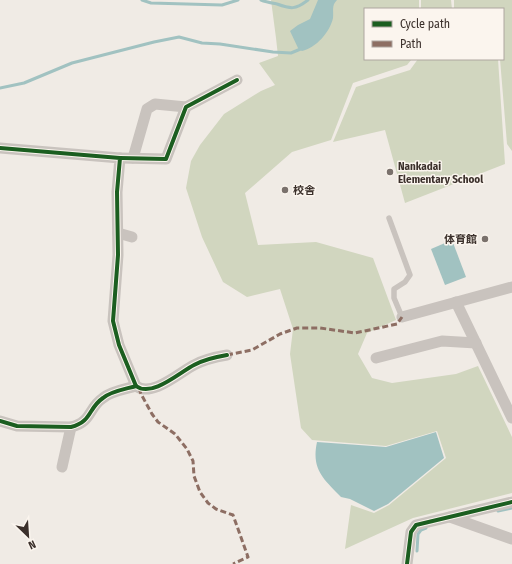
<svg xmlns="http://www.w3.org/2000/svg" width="512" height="564" font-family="'Fira Sans Condensed','Noto Sans JP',sans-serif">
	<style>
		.green { fill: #d1d6bf }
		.water { fill: #a1c2c1 }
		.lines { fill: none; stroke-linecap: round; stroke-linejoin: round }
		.stream { stroke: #a1c2c1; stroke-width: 3 }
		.service { stroke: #c9c3be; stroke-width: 5.5 }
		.minor { stroke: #c9c3be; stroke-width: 11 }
		.quiet { stroke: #8d6e63; stroke-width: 3; stroke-dasharray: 6 3; stroke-linecap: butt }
		.cycleway-casing { stroke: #fbf5ee; stroke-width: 6 }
		.cycleway { stroke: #1b5e20; stroke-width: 4 }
		.poi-dot { fill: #7a716c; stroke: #fbf5ee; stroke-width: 1.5 }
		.labels { text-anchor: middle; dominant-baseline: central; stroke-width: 3; stroke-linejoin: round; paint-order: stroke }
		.poi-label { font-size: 11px; font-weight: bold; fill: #3b302b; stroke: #fbf5ee; text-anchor: start }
	</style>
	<rect width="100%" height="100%" fill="#f0ebe5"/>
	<!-- green -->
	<g class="green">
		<polygon points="271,0 419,0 419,9 365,9 365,59 412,59 407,65 353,83 331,140 292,152 245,193 258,245 316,242 373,258 396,320 367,333 358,354 372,378 392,383 456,374 478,366 512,437 512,493 413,518 345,549 351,505 374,513 389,505 446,458 437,431 386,446 312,440 301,428 290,354 293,329 280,289 247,297 223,282 202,237 186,188 191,161 200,145 224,114 261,91 275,85 259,63 278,56 276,38"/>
		<polygon points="421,0 451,0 452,9 421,9"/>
		<polygon points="454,0 512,0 512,151 507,144 500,59 503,59 503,9 454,9"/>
		<polygon points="418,59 498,59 505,164 405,203 385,130 333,142 356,87 410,70"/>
	</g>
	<!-- water -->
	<g class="water">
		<path d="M318,0H337C331,6 334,11 333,18C330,32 316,48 302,51L298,48L290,31L298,25L310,19Z"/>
		<polygon points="452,240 466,277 445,285 431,249"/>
		<path d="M436,432L444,458L388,504L374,511L350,499L341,497C324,479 311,470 317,442L386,447Z"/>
	</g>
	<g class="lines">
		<!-- stream -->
		<g class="stream">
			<polyline points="142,0 151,3 222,5 238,0"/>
			<path d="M261,0C266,2 272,3 277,4C291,9 295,10 308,0"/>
			<polyline points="0,88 24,83 72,63 154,42 179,37 202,43 220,44 273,52 291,53 303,48"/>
			<polyline points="498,511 512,508"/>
			<polyline points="417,551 418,534 421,530 426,528"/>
		</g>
		<!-- service -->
		<polyline class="service" points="389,218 410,275 405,282 394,289 394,298 402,317"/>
		<!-- minor -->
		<g class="minor">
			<path d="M0,148L120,158L117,192L118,255L113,321L119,345L136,386C152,398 180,372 194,365C205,359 215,357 227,355"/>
			<polyline points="120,158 166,159 186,107 237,80"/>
			<polyline points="133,158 147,109 155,104 186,107"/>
			<polyline points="118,233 132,237"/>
			<polyline points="456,302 512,418"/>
			<polyline points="402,317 512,287"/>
			<polyline points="376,358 442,341 476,343"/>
			<path d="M0,421L17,426L71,427C92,422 88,408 103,398C111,391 126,389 136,386"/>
			<polyline points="62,467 71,427"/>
			<polyline points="450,517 512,539"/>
			<polyline points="407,564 411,532 416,525 512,502"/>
		</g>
		<!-- quiet -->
		<g class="quiet">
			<polyline points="227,355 252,350 280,334 297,328 320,328 355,333 397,324 402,317"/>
			<polyline points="139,388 141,394 152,414 158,422 175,434 187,449 193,461 194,476 200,492 208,503 216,509 233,515 248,557 233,564"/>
		</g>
		<!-- cycleway casing -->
		<g class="cycleway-casing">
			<g id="cycleway">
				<path d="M0,148L120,158L117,192L118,255L113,321L119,345L136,386C152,398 180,372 194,365C205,359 215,357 227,355"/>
				<polyline points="120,158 166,159 186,107 237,80"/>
				<path d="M0,421L17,426L71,427C92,422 88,408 103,398C111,391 126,389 136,386"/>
				<polyline points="407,564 411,532 416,525 512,502"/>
			</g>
		</g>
		<!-- cycleway -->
		<use href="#cycleway" class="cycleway"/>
	</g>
	<!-- markers -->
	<g class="poi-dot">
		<circle cx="390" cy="172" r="4"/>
		<circle cx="285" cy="190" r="4"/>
		<circle cx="485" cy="239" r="4"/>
	</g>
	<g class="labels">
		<!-- poi labels -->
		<g class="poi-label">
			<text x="398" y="166">Nankadai<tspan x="398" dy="13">Elementary School</tspan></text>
			<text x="293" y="190">校舎</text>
			<text x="477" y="239" text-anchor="end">体育館</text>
		</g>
	</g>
	<!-- legend -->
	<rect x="364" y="8" width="140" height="52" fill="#fbf5ee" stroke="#aea6a0"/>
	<rect x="372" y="21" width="20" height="6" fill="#1b5e20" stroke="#aea6a0"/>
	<text x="400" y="28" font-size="12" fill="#3b302b">Cycle path</text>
	<rect x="372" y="41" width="20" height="6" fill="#8d6e63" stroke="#aea6a0"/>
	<text x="400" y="48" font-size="12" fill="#3b302b">Path</text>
	<!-- north arrow -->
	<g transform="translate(28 536) rotate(155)" stroke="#fbf5ee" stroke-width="3" paint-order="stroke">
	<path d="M0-3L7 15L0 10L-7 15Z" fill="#3b302b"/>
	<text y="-6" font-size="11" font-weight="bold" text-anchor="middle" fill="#3b302b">N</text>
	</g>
</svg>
